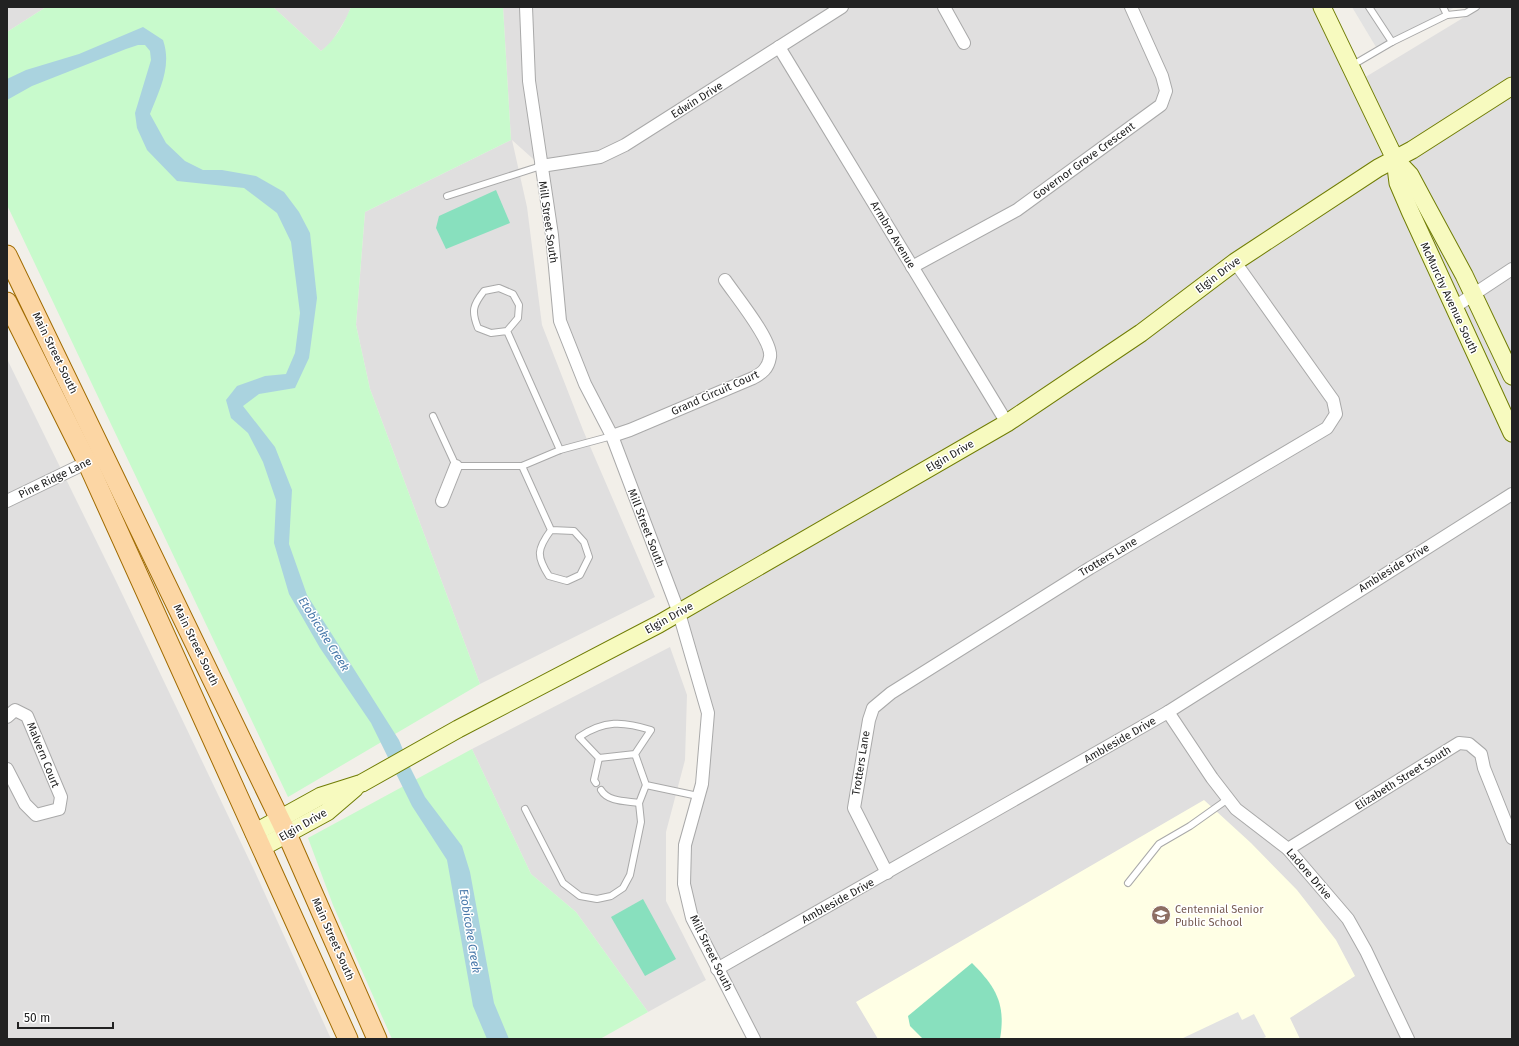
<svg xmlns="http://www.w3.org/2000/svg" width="1519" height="1046" font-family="'Fira Sans',sans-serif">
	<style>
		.residential { fill: #e0dfdf }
		.education { fill: #ffffe5 }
		.park { fill: #c8facc }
		.pitch { fill: #88e0be }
		.parking { fill: #e2e2e2 }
		.water { fill: #aad3df }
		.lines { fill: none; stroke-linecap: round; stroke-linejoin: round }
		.lane-casing { stroke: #a9a9a9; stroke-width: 8 }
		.street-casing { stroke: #a9a9a9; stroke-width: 14 }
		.secondary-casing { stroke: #707d05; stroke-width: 19 }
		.primary-casing { stroke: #a06b00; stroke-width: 21 }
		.lane { stroke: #fff; stroke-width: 6 }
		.street { stroke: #fff; stroke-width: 12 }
		.secondary { stroke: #f7fabf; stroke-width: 17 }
		.primary { stroke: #fcd6a4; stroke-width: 19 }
		.labels { text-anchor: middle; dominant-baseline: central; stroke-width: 3; stroke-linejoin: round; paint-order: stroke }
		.street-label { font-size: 11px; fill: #222; stroke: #fff }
		.education-label { font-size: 11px; fill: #785e54; stroke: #fff; text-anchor: start }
		.water-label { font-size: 12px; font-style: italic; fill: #4a7aab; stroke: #fff }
	</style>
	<rect width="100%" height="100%" fill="#f2efe9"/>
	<!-- residential -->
	<g class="residential">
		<polygon points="7,7 46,7 7,32"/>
		<polygon points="273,7 351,7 347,17 331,43 321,51"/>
		<polygon points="503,7 1318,7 1354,84 1481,7 1512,7 1512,1039 754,1039 692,918 685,845 702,784 708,713 679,613 560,321 541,166 512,140 527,207 542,325 583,430 655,597 480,684 370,389 356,325 365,212 511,140"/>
		<polygon points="7,359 116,581 255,872 331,1039 7,1039"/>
		<polygon points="670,647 687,695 685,760 666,832 666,901 706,980 648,1012 576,912 531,874 472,749"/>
	</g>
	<!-- education -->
	<polygon class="education" points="1204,800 1251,843 1297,890 1336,940 1355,976 1290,1018 1300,1039 878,1039 856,1002"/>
	<!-- park -->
	<g class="park">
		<path d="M46,7H273L321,51C335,40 344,24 351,7H503L511,140L365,212L356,325L370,389L480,684L288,797L7,205V32Z"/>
		<polygon points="472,749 531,874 576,912 648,1012 600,1039 392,1039 333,905 308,838"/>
	</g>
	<!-- pitch -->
	<g class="pitch">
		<polygon points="496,190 510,223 446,249 436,228 439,216"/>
		<polygon points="643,899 676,959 645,976 611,917"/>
		<path d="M972,963C996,987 1006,1004 1000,1039H923L910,1026L908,1016Z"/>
	</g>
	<!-- parking -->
	<g class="parking">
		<polygon points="1352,7 1455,7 1379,52"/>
		<polygon points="1238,1012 1242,1020 1254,1014 1266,1037 1261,1039 1181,1039"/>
	</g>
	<!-- water -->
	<path class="water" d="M143,27L163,40C172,66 160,89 150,114L166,143L185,161L203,170H222L256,176L284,192L299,212L310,233L317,298L309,358L295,388L259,394L243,406L275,447L292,490L289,544L307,595L399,740L410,767L425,797L462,846L470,872L494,1003L509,1039H487L473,1006L447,860L412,806L371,723L320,648L289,594L274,543L276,500L263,462L248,433L231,418L226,400L237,386L265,376L286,374L295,353L300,313L291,242L277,213L244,188L177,181L147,150L137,128L135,113L151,60L150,51L145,45H138L126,49L32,86L7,100V79L26,70L79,54Z"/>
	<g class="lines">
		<!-- lane casing -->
		<g class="lane-casing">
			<g id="lane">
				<polyline points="1447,15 1466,13 1476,7"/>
				<polyline points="1392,42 1447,15 1443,7"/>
				<polyline points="1351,66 1392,42 1369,7"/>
				<polyline points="447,196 541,166"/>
				<path d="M507,331L491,333L478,328C471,311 473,305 484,291L499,288L513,294L519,305L518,318L507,331L560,450"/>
				<polyline points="433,416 456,466 522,466 560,450 612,436"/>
				<path d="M522,466L551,530C537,549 536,556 549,576L567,581L580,575L589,557L584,542L574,531L551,530"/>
				<path d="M635,754L599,758L579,737C604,720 623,721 651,730L635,754L646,785L698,796"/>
				<polyline points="596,783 594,780 599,758"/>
				<path d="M601,790C608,802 626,801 639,803"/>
				<polyline points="525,809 563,883 580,896 597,899 611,896 623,888 630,875 641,822 639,803 646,785"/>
				<polyline points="1128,883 1159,844 1190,826 1228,799"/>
			</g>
		</g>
		<!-- street casing -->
		<g class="street-casing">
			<g id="street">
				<polyline points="526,7 529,81 552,235 560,321 585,384 612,436 679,613 708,713 702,784 685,845 684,884 692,918 754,1039"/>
				<polyline points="944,7 964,43"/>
				<polyline points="779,47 1007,423"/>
				<polyline points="541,166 600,157 625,145 842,7"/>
				<polyline points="912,267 1017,210 1161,105 1166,91 1162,76 1131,7"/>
				<polyline points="1453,308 1512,269"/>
				<path d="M612,436L630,430L753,378C762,373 768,369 770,357C773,341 735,295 725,280"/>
				<polyline points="7,501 92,460"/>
				<polyline points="442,501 456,466"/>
				<polyline points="1168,712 1212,778 1236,809 1288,849 1348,919 1366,951 1408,1039"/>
				<polyline points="7,717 15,710 27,716 61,797 59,809 36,815 25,804 7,769"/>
				<polyline points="1288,849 1459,743 1469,744 1481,754 1484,768 1512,838"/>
				<polyline points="887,873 854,808 869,720 873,708 891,693 1090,568 1327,428 1336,414 1333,400 1235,262"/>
				<polyline points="717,969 1168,712 1512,494"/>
			</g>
		</g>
		<!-- secondary casing -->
		<g class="secondary-casing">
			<g id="secondary">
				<polyline points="1322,7 1395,159 1410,175 1425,203 1464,275 1512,376"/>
				<polyline points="1395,159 1398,183 1410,211 1512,433"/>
				<polyline points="254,833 321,796 362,783 458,729 659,624 1007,423 1141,333 1235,262 1378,168 1412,150 1512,86"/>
				<polyline points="261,848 327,812 355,788"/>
			</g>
		</g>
		<!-- primary casing -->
		<g class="primary-casing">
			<g id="primary">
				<polyline points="7,255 287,834 377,1039"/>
				<polyline points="7,302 87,462 348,1039"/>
			</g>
		</g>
		<!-- lane -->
		<use href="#lane" class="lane"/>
		<!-- street -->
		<use href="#street" class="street"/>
		<!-- secondary -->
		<use href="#secondary" class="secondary"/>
		<!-- primary -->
		<use href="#primary" class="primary"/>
	</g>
	<!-- icons -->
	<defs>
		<g id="school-disc" transform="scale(1)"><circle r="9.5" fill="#8d6e63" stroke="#fff"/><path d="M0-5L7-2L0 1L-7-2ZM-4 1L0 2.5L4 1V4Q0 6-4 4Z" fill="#fff"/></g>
	</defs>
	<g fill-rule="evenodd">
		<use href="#school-disc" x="1161" y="915"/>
	</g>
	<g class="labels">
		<!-- street labels -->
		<g class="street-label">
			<text transform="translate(697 100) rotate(-32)">Edwin Drive</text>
			<text transform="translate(1084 161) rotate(-36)">Governor Grove Crescent</text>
			<text transform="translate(548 222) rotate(82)">Mill Street South</text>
			<text transform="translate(893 235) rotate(59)">Armbro Avenue</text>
			<text transform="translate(1218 275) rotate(-37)">Elgin Drive</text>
			<text transform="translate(1449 298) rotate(65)">McMurchy Avenue South</text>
			<text transform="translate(55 353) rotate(64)">Main Street South</text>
			<text transform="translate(715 393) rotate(-24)">Grand Circuit Court</text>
			<text transform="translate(950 456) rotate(-30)">Elgin Drive</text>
			<text transform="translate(55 478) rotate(-26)">Pine Ridge Lane</text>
			<text transform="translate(646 528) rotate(69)">Mill Street South</text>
			<text transform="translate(1108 557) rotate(-31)">Trotters Lane</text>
			<text transform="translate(1394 568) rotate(-32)">Ambleside Drive</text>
			<text transform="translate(669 618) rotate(-29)">Elgin Drive</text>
			<text transform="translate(196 645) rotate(64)">Main Street South</text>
			<text transform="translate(1120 740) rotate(-30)">Ambleside Drive</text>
			<text transform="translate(43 755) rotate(68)">Malvern Court</text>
			<text transform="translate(861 763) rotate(-81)">Trotters Lane</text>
			<text transform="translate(1403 778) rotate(-32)">Elizabeth Street South</text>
			<text transform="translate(303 825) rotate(-30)">Elgin Drive</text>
			<text transform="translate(1309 874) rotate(49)">Ladore Drive</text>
			<text transform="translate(838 901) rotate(-29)">Ambleside Drive</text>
			<text transform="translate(333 939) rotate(66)">Main Street South</text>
			<text transform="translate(711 953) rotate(64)">Mill Street South</text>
		</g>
		<!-- education labels -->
		<g class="education-label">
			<text x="1175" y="909">Centennial Senior<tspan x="1175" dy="13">Public School</tspan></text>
		</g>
		<!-- water labels -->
		<g class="water-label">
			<text transform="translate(324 634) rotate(58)">Etobicoke Creek</text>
			<text transform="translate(470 931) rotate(81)">Etobicoke Creek</text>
		</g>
	</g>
	<!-- border -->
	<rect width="1519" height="1046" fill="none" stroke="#222222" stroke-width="16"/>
	<!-- scale -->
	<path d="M18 1022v6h95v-6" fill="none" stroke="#222222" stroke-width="2"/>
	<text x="24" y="1022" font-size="12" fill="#222222" stroke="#ffffff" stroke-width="3" paint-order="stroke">50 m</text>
</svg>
